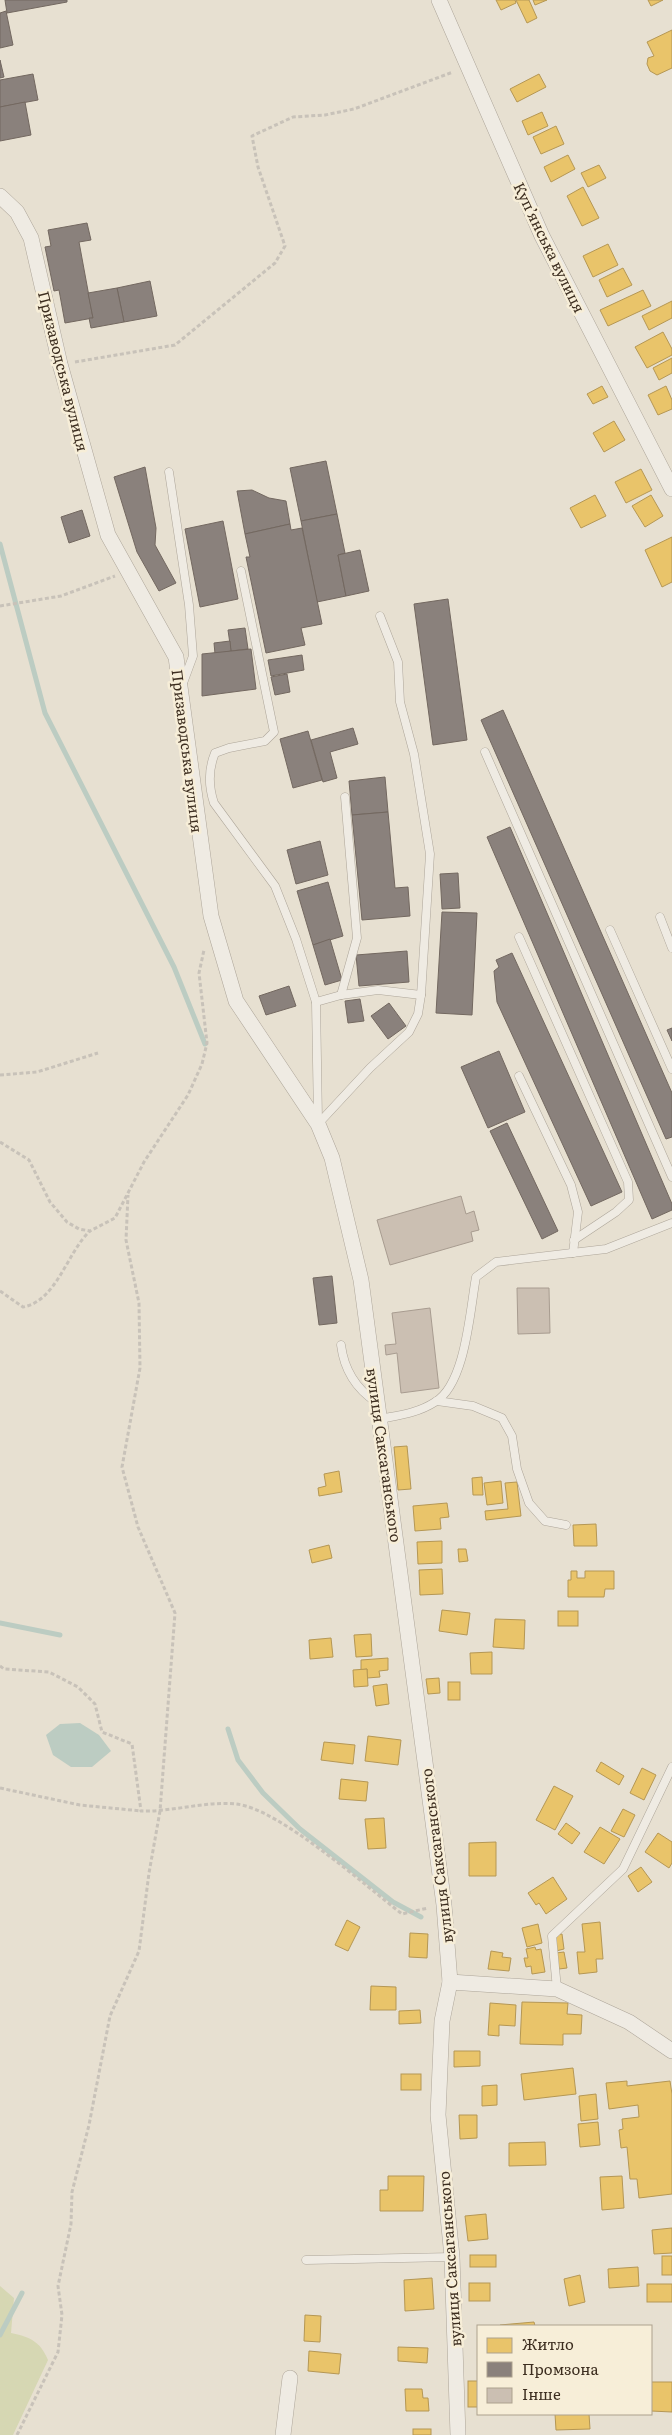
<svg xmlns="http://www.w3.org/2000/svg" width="672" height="2435" font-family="Literata,serif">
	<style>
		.green { fill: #d6d7b3 }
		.water { fill: #bcccc2 }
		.homes { fill: #e9c46a; stroke: #b59754 }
		.industry { fill: #8a817c; stroke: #736860 }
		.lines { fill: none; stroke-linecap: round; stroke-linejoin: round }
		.stream { stroke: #bcccc2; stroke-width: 5 }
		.building { fill: #cbbfb2; stroke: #a89c90 }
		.lane-casing { stroke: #ada599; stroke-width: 9 }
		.street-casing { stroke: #ada599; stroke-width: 16 }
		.path { stroke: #c8c2b9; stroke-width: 3; stroke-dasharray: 4 2.5; stroke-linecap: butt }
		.lane { stroke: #efebe3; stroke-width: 8 }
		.street { stroke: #efebe3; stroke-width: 15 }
		.labels { text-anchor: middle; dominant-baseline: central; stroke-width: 5; stroke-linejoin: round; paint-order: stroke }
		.street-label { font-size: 15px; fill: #3d2e20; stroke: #f7eed8 }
	</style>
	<rect width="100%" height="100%" fill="#e7e0d1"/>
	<!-- green -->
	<path class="green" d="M0,2286L14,2298L11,2333C30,2337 40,2341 48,2360L13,2435H0Z"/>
	<!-- water -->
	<polygon class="water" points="80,1723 99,1735 111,1751 92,1767 71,1767 53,1755 46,1735 60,1724"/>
	<!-- homes -->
	<g class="homes">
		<polygon points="496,0 515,0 516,3 501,10"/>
		<polygon points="516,0 529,0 537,18 527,23"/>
		<polygon points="533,0 547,0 535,5"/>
		<polygon points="648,0 663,0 651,6"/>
		<polygon points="672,30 672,68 657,75 650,71 647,64 648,58 654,56 647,42"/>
		<polygon points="539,74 546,87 517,102 510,89"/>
		<polygon points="542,112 548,126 528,135 522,121"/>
		<polygon points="556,126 564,144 541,154 533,137"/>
		<polygon points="568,155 575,169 551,182 544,167"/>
		<polygon points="599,165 606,178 588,187 581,173"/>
		<polygon points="583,187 599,218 582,226 567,196"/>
		<polygon points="608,244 618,265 593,277 583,256"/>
		<polygon points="623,268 632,285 607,297 599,280"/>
		<polygon points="643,290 651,306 608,326 600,310"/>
		<polygon points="672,301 672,318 649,330 642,316"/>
		<polygon points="663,332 672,349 672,355 647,368 635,347"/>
		<polygon points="672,358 672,373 659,380 653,368"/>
		<polygon points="602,386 608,397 593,404 587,394"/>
		<polygon points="666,386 672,400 672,409 658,415 648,395"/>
		<polygon points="614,421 625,440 604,452 593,433"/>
		<polygon points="641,469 652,490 626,503 615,482"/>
		<polygon points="595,495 606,516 581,528 570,508"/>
		<polygon points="651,495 663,516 645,527 632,506"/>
		<polygon points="672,537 672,582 662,587 645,550"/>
		<polygon points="407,1446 411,1489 398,1490 394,1447"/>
		<polygon points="339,1471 342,1492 319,1496 318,1488 326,1486 324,1474"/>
		<polygon points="482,1477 483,1495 473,1495 472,1478"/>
		<polygon points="501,1481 503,1503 487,1505 484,1483"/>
		<polygon points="517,1482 521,1516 486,1520 485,1511 508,1509 505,1483"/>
		<polygon points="447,1503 449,1517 440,1518 441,1529 415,1531 413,1506"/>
		<polygon points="596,1524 597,1546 574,1546 573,1525"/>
		<polygon points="442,1541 442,1563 418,1564 417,1542"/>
		<polygon points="329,1545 332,1558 312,1563 309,1550"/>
		<polygon points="458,1549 466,1549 468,1561 459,1562"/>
		<polygon points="442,1569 443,1594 420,1595 419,1570"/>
		<polygon points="571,1571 577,1571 577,1578 585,1578 585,1571 614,1571 614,1589 605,1589 604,1597 568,1597 568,1580 571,1580"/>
		<polygon points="442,1610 470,1613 467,1635 439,1631"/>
		<rect x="558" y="1611" width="20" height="15"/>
		<polygon points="495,1619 525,1620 524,1649 493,1647"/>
		<polygon points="371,1634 372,1656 356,1657 354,1635"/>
		<polygon points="331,1638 333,1657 310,1659 309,1640"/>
		<polygon points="492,1652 492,1674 471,1674 470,1653"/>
		<polygon points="388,1658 388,1670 379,1671 380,1677 367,1678 367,1669 361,1670 361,1660"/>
		<polygon points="367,1669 368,1686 354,1687 353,1670"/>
		<polygon points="439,1678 440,1693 428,1694 426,1679"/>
		<rect x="448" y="1682" width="12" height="18"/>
		<polygon points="387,1684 389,1704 376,1706 373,1686"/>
		<polygon points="368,1736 401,1740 398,1765 365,1761"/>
		<polygon points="324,1742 355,1745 353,1764 321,1760"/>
		<polygon points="601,1762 624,1776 619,1785 596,1771"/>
		<polygon points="642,1768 656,1775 644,1800 630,1793"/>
		<polygon points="341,1779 368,1782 366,1801 339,1799"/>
		<polygon points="554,1786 573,1796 555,1830 536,1820"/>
		<polygon points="623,1809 635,1815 624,1837 611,1831"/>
		<polygon points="384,1818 386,1848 368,1849 365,1819"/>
		<polygon points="566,1823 580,1833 572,1844 558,1834"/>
		<polygon points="600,1827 620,1839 604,1864 584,1852"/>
		<polygon points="658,1833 672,1842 672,1863 669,1868 645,1852"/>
		<polygon points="496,1842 496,1876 469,1876 469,1843"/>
		<polygon points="641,1867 652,1882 638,1892 628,1876"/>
		<polygon points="553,1877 567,1899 546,1914 539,1903 536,1905 528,1893"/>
		<polygon points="347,1920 360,1927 348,1951 335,1945"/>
		<polygon points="600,1922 603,1959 596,1959 597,1972 579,1974 577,1952 585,1952 582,1924"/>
		<polygon points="538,1924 542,1943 527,1947 522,1928"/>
		<polygon points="410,1933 428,1934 427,1958 409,1957"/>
		<polygon points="562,1934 564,1949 556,1951 553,1935"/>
		<polygon points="535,1947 536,1950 541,1949 545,1972 532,1974 531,1966 526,1967 524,1958 528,1958 526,1949"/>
		<polygon points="491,1951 503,1953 502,1957 511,1958 509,1971 488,1969"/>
		<polygon points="564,1952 567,1968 559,1969 556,1953"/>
		<polygon points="371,1986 396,1987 396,2010 370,2010"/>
		<polygon points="522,2002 568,2003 567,2014 582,2015 581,2034 563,2034 563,2045 520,2044"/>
		<polygon points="490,2003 516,2005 515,2026 499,2025 499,2036 488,2035"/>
		<polygon points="420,2010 421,2023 399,2024 399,2011"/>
		<polygon points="454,2051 480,2051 480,2066 454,2067"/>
		<polygon points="573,2068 576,2094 524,2100 521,2074"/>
		<rect x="401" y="2074" width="20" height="16"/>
		<polygon points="627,2081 627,2086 670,2081 672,2094 672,2194 639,2198 637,2179 630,2179 627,2147 621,2148 619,2130 623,2129 622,2119 639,2117 638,2105 609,2109 606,2083"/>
		<polygon points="497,2085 497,2105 482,2106 482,2086"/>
		<polygon points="596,2094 598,2119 581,2121 579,2096"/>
		<polygon points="459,2115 477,2115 477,2138 460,2139"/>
		<polygon points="598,2122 600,2145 580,2147 578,2124"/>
		<polygon points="545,2142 546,2165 509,2166 509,2143"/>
		<polygon points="388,2176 424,2176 423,2211 380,2211 380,2190 388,2190"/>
		<polygon points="622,2176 624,2208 602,2210 600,2177"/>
		<polygon points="486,2214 488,2239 468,2241 465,2216"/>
		<polygon points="672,2228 672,2253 654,2254 652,2230"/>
		<rect x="470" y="2255" width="26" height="12"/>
		<rect x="662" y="2256" width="10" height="19"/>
		<polygon points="638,2267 639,2286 609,2288 608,2269"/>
		<polygon points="580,2275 585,2302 569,2306 564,2279"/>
		<polygon points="432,2278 434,2309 405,2311 404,2280"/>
		<rect x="469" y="2283" width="21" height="18"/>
		<rect x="647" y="2284" width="25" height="18"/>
		<polygon points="305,2315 321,2316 320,2342 304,2341"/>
		<polygon points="534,2322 535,2326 500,2326 500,2325"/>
		<polygon points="398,2347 428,2348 427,2363 398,2361"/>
		<polygon points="309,2351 341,2354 339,2374 308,2371"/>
		<rect x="468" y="2381" width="10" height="26"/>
		<polygon points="651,2382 672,2382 672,2412 651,2411"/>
		<polygon points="405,2389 422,2389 423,2398 428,2398 429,2411 406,2411"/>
		<polygon points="555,2414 589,2414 590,2429 556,2430"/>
		<rect x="413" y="2429" width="18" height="6"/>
	</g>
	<!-- industry -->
	<g class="industry">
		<polygon points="5,0 67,0 67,2 7,13"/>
		<polygon points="6,11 13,45 0,48 0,13"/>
		<polygon points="0,60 4,77 0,78"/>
		<polygon points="33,74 38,100 0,107 0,80"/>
		<polygon points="25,102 31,135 0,141 0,107"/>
		<polygon points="87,223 91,240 79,242 93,318 65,323 59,290 54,291 45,247 51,246 48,230"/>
		<polygon points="150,281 157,316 124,322 117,288"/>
		<polygon points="117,288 124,322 91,328 89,318 93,318 88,293"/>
		<polygon points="326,461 337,514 301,521 290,468"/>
		<polygon points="145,467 156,528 155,545 176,583 159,591 137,552 114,477"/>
		<polygon points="252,490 269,498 286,501 290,524 245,534 237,491"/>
		<polygon points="82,510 90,536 69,543 61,517"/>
		<polygon points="337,514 345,553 338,555 346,596 317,602 301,521"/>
		<polygon points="223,521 238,599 200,607 185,529"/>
		<polygon points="290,524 291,530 302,528 322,624 301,628 305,645 266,653 246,557 250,557 245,534"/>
		<polygon points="360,550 369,591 346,596 338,555"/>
		<polygon points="448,599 467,740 433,745 414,604"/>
		<polygon points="245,628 248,649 231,651 228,630"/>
		<polygon points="230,641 231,651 215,654 214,643"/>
		<polygon points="251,649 256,689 202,696 202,654"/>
		<polygon points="302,655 304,670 271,676 268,660"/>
		<polygon points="287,674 290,692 275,695 271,677"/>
		<polygon points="503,710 672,1093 672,1137 666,1139 481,720"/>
		<polygon points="353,728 358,744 330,752 337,778 323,782 311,740"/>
		<polygon points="308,731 322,780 293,788 280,739"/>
		<polygon points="385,777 388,812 352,815 349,781"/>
		<polygon points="388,812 395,888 408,887 410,916 362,920 352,815"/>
		<polygon points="510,827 672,1204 672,1210 652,1219 487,837"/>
		<polygon points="320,841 328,875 296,884 287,850"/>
		<polygon points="458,873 460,908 442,909 440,874"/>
		<polygon points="328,882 343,936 313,945 297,891"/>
		<polygon points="442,912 477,913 472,1015 436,1013"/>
		<polygon points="330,939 342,980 325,985 313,945"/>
		<polygon points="407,951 409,982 359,986 356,955"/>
		<polygon points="512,953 622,1192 591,1206 497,1002 494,971 499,967 496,960"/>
		<polygon points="289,986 296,1006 266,1015 259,996"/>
		<polygon points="360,999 364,1021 348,1023 345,1001"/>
		<polygon points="389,1003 406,1026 388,1039 371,1016"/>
		<polygon points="672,1028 672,1041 667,1030"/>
		<polygon points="499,1051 525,1112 488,1128 461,1067"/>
		<polygon points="507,1123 558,1231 542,1239 490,1131"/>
		<polygon points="332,1276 337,1323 319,1325 313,1278"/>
	</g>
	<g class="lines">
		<!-- stream -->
		<g class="stream">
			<polyline points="0,544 45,713 174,967 205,1044"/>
			<polyline points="0,1623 60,1635"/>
			<polyline points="228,1729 238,1760 263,1793 300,1829 393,1902 421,1917"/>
			<polyline points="0,2335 22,2293"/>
		</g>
	</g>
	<!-- building -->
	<g class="building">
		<polygon points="461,1196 466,1214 474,1211 479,1230 471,1232 473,1241 390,1265 377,1220"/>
		<polygon points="517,1288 549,1288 550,1333 518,1334"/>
		<polygon points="430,1308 439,1388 401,1393 397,1353 386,1355 385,1345 396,1344 392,1313"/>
	</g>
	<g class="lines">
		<!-- lane casing -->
		<g class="lane-casing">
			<g id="lane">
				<polyline points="169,472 189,605 193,656 183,683"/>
				<path d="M241,571L274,732L265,741L229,748L215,753C208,770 208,785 214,803L275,886L296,939L316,1002L318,1120"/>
				<polyline points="485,752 672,1177"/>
				<polyline points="660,917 672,948"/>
				<polyline points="610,930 672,1069"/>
				<polyline points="519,937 628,1182 629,1200 616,1212 574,1240"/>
				<polyline points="341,995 357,938 345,797"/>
				<polyline points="316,1002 341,995 378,990 421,995"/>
				<polyline points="519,1076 571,1185 578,1212 573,1253"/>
				<polyline points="318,1124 370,1068 409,1032 418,1014 421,995 430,854 414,754 400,702 398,662 380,616"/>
				<path d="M341,1345C344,1369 355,1388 376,1402"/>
				<polyline points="437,1401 473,1406 502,1418 512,1436 517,1469 529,1503 545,1521 566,1525"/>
				<path d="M380,1419C400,1415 418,1413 435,1402C466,1384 470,1309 476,1277L496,1262L606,1249L672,1223"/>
				<polyline points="557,1989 552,1936 623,1869 672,1767"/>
				<polyline points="306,2260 452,2257"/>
			</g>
		</g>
		<!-- street casing -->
		<g class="street-casing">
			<g id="street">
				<polyline points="439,0 542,236 672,489"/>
				<polyline points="0,196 17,212 31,238 60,364 108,535 176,657 211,916 236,1001 318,1124 332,1158 361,1280 444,1905 450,1982 442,2021 438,2115 452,2257 458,2435"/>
				<polyline points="450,1982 557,1989 629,2022 672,2051"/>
				<polyline points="283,2435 290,2378"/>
			</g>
		</g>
		<!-- path -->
		<g class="path">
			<polyline points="75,362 175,345 275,263 285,246 258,167 252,136 293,117 325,115 354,109 453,72"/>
			<polyline points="0,606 61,596 115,576"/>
			<polyline points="0,1075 37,1072 98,1053"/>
			<polyline points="0,1142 29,1160 50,1202 67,1222 79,1229 90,1231 115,1218 144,1162 188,1095 202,1064 207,1043 199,973 204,950"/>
			<path d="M0,1291L23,1307C57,1301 67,1252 90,1231"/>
			<path d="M0,1666L4,1669L49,1672L78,1687L95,1704L102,1732L132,1744L141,1811C172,1812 205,1801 236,1804C278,1808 366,1886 402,1914L428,1908"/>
			<polyline points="0,1788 80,1805 141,1811"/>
			<polyline points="17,2435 58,2352 62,2315 58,2286 71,2224 72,2192 89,2125 110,2016 139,1951 149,1873 160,1811 175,1613 138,1527 122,1467 140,1368 139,1303 126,1240 128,1195"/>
		</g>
		<!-- lane -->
		<use href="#lane" class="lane"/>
		<!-- street -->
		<use href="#street" class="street"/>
	</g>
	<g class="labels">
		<!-- street labels -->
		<g class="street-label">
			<text transform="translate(550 247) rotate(64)">Купʼянська вулиця</text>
			<text transform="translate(64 371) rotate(76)">Призаводська вулиця</text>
			<text transform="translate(188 751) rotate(83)">Призаводська вулиця</text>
			<text transform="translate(385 1455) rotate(82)">вулиця Саксаганського</text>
			<text transform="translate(436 1856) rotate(-97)">вулиця Саксаганського</text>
			<text transform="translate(449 2259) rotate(-94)">вулиця Саксаганського</text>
		</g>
	</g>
	<!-- legend -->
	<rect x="477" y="2325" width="175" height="90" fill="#f7eed8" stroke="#ada18e"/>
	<rect x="487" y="2338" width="25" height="15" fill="#e9c46a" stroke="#ada18e"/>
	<text x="522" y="2350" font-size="15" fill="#3d2e20">Житло</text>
	<rect x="487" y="2362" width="25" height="15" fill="#8a817c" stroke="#ada18e"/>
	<text x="522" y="2375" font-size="15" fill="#3d2e20">Промзона</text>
	<rect x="487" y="2388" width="25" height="15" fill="#cbbfb2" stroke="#ada18e"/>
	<text x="522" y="2400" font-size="15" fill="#3d2e20">Інше</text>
</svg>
